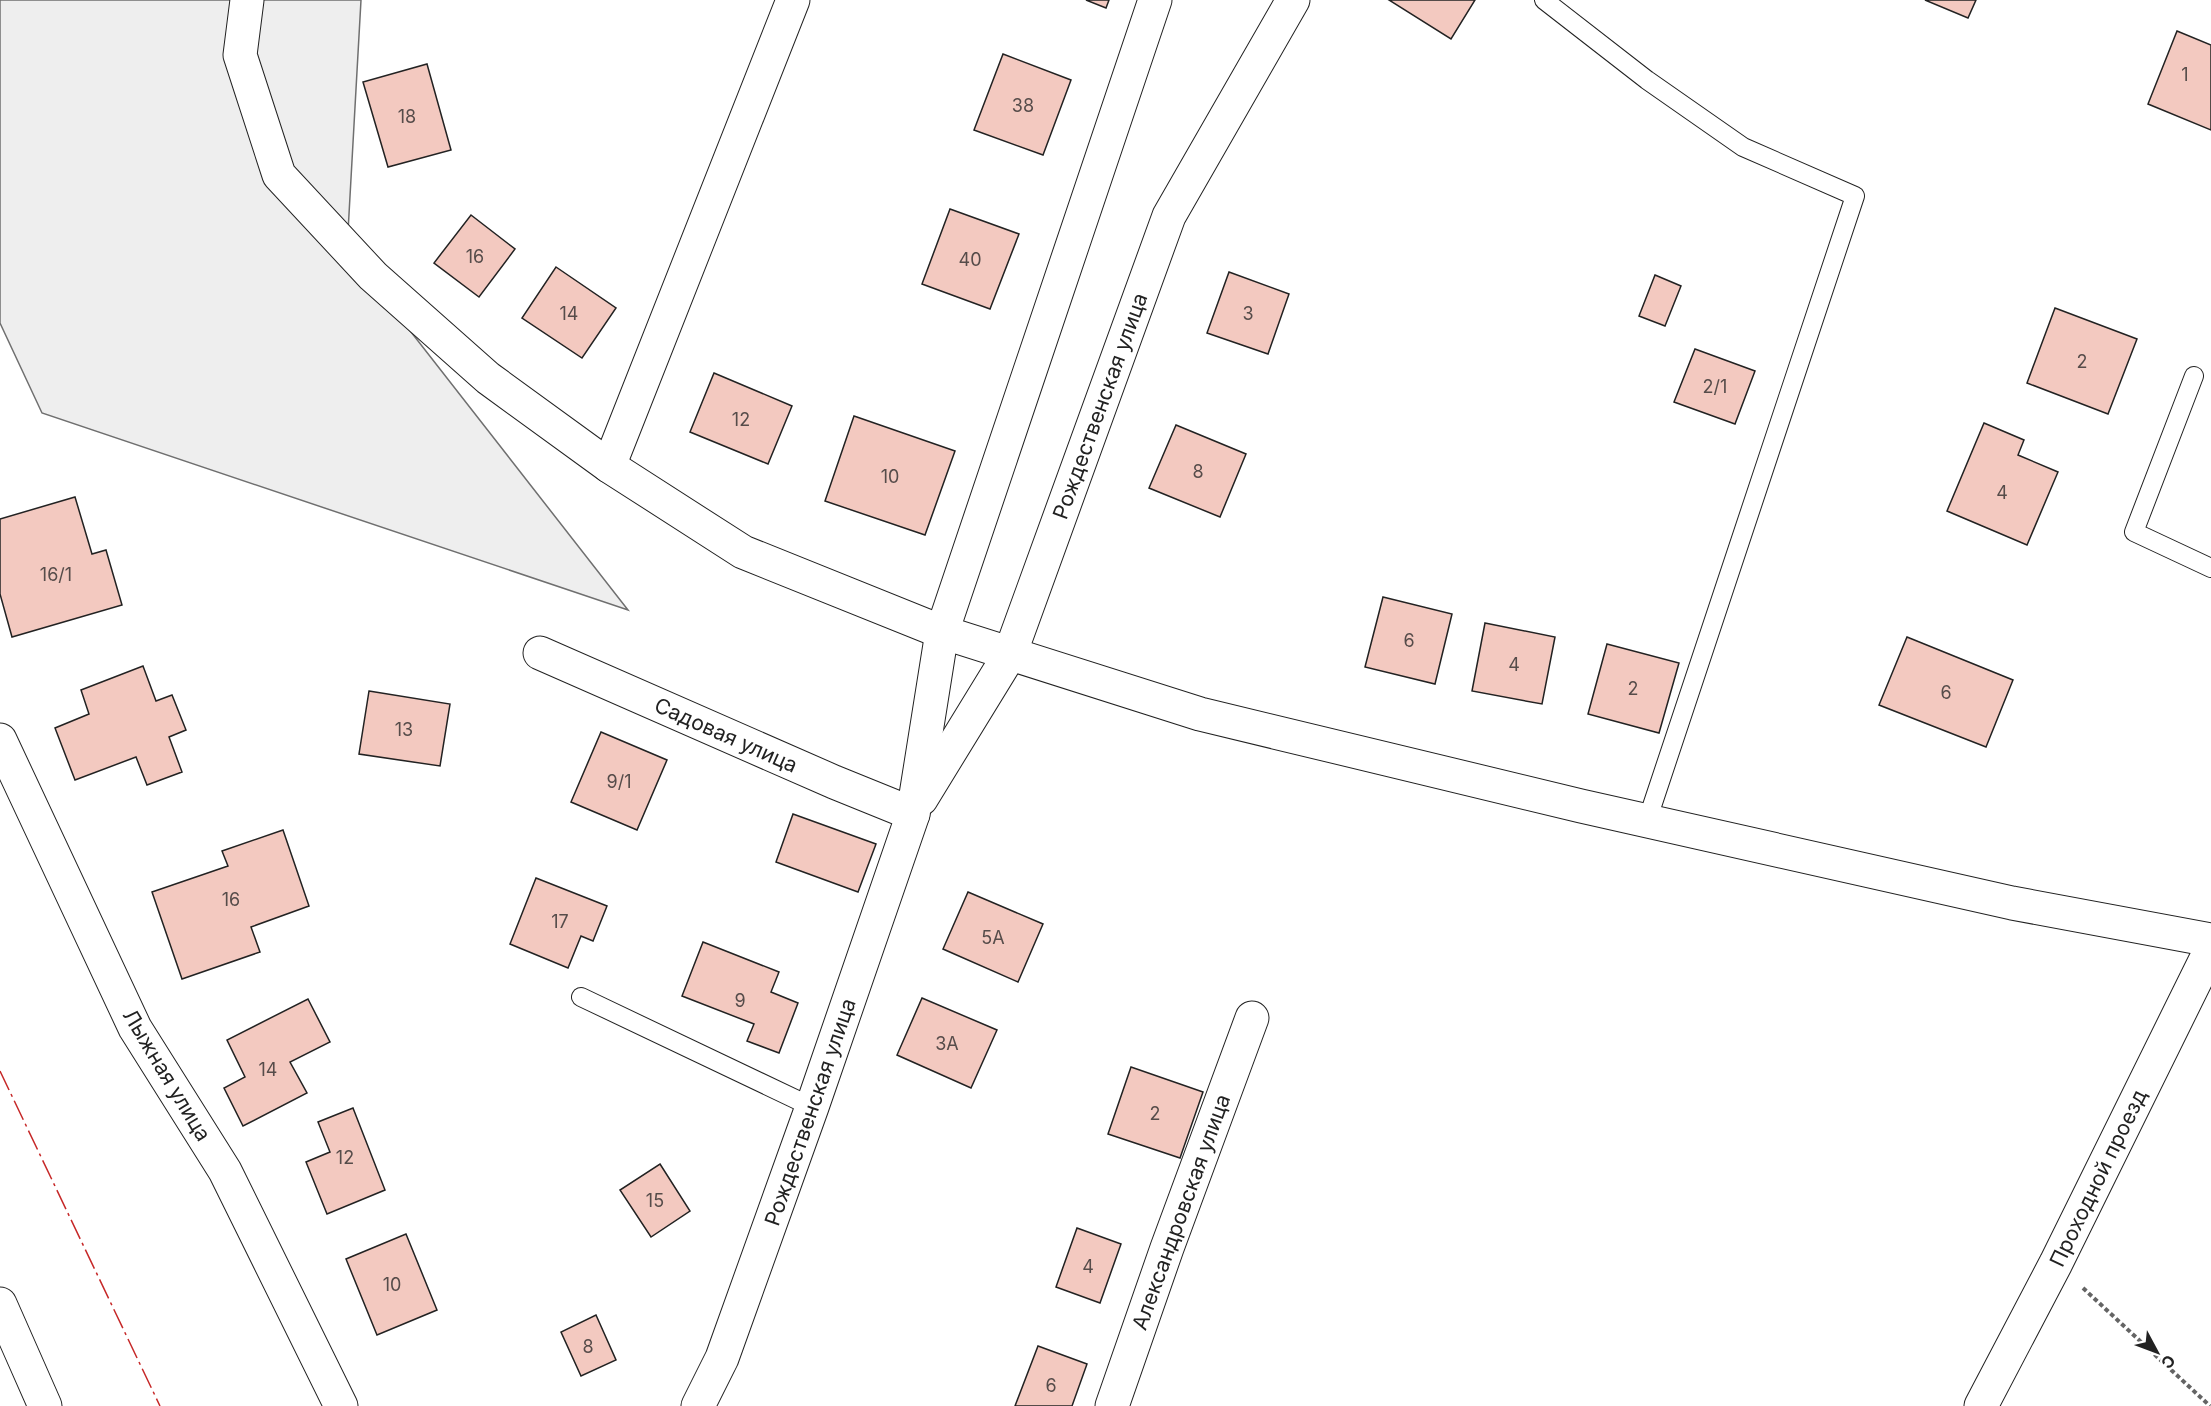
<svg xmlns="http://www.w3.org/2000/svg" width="2211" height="1406" font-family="Inter,sans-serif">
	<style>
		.green { fill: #eee; stroke: #6f6f6f; stroke-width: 1.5 }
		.building { fill: #f3c9c0; stroke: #222; stroke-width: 1.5 }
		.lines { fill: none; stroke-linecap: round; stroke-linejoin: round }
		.lane-casing { stroke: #222; stroke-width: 20 }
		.street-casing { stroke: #222; stroke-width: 35 }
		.secondary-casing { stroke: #222; stroke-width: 35 }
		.path { stroke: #646464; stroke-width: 4; stroke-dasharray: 4.5 3; stroke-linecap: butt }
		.lane { stroke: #fff; stroke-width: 18 }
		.street { stroke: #fff; stroke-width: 33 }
		.secondary { stroke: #fff; stroke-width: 33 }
		.power { stroke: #c62828; stroke-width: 1.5; stroke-dasharray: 21 4.5 3 4.5; stroke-linecap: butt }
		.labels { text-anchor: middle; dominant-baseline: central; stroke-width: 4.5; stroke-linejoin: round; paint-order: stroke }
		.number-label { font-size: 18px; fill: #564c4a }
		.street-label { font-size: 21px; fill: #222; stroke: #fff }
	</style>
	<rect width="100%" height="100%" fill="#fff"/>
	<!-- green -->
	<polygon class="green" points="0,0 361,0 347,250 628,610 42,413 0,323"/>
	<!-- building -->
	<g class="building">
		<polygon points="1086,0 1109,0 1106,8"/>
		<polygon points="1389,0 1475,0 1451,39"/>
		<polygon points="1925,0 1976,0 1968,18"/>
		<polygon points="2177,31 2211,45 2211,130 2148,104"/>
		<polygon points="1003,54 1071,80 1043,155 974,130"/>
		<polygon points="427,64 451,150 388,167 363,82"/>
		<polygon points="950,209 1019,234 990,309 922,284"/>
		<polygon points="471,215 515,249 479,297 434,263"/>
		<polygon points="556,267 616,308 582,358 522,318"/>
		<polygon points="1229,272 1289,294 1268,354 1207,333"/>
		<polygon points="1655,275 1681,286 1665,326 1639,316"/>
		<polygon points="2055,308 2137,339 2108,414 2027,383"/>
		<polygon points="1695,349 1755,371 1735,424 1674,402"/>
		<polygon points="714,373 792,406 768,464 690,432"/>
		<polygon points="854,416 955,451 925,535 825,501"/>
		<polygon points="1984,423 2024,440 2018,455 2058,472 2027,545 1947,511"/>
		<polygon points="1176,425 1246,454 1220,517 1149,488"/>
		<polygon points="75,497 92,554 106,550 122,605 12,637 0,594 0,519"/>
		<polygon points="1383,597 1452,614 1435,684 1365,667"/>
		<polygon points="1485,623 1555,637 1542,704 1472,691"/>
		<polygon points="1907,637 2013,680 1986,747 1879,705"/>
		<polygon points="1607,644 1679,663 1659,733 1588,714"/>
		<polygon points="143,666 156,701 172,695 186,730 169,737 182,772 147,785 136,757 75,780 55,728 89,714 81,690"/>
		<polygon points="369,691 450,704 440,766 359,754"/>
		<polygon points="601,732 667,760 637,830 571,802"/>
		<polygon points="793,814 876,844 858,892 776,862"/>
		<polygon points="283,830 309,906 251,927 260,952 182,979 152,892 228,866 222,851"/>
		<polygon points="536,878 607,906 593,941 581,936 568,968 510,944"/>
		<polygon points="968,892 1043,924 1018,982 943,949"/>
		<polygon points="703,942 779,972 771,992 798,1003 779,1053 747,1041 754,1024 682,996"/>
		<polygon points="922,998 997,1030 971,1088 897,1055"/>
		<polygon points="308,999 330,1042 290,1062 307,1093 243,1126 224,1088 245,1077 227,1040"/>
		<polygon points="1131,1067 1203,1092 1180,1158 1108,1134"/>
		<polygon points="353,1108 385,1190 327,1214 306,1162 330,1152 318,1122"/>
		<polygon points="660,1164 690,1211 651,1237 620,1190"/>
		<polygon points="1077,1228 1121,1244 1100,1303 1056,1287"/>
		<polygon points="406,1234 437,1310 377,1335 346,1259"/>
		<polygon points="596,1315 616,1360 581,1376 561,1332"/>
		<polygon points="1038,1346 1087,1364 1072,1406 1015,1406"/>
	</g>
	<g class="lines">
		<!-- lane casing -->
		<g class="lane-casing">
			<g id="lane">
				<polyline points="1544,0 1647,80 1743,147 1855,196 1647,821"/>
				<polyline points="2194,376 2134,532 2211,568"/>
				<polyline points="581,997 812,1107"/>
			</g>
		</g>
		<!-- street casing -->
		<g class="street-casing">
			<g id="street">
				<polyline points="247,0 240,55 279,175 373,276 488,378 609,466 743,552 942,632 1200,714 1581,806 2012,903 2211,940"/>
				<polyline points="609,466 793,0"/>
				<polyline points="540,653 834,782 913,814"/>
				<polyline points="0,740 135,1028 225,1171 341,1406"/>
				<polyline points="921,799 1010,654 1169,216 1293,0"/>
				<polyline points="0,1304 45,1406"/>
				<polyline points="698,1406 722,1358 812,1107 913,814 942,632 1155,0"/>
				<polyline points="1112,1406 1167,1248 1252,1018"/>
			</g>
		</g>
		<!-- secondary casing -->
		<g class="secondary-casing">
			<polyline id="secondary" points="1981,1406 2056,1263 2211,949"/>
		</g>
		<!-- path -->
		<polyline class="path" points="2083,1288 2210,1406"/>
		<!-- lane -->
		<use href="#lane" class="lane"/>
		<!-- street -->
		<use href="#street" class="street"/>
		<!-- secondary -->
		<use href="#secondary" class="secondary"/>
		<!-- power -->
		<polyline class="power" points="0,1071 160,1406"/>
	</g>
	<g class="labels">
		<!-- number labels -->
		<g class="number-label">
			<text x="2185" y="74">1</text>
			<text x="1023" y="105">38</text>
			<text x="407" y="116">18</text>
			<text x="475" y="256">16</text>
			<text x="970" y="259">40</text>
			<text x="569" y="313">14</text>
			<text x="1248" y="313">3</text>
			<text x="2082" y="361">2</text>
			<text x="1715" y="386">2/1</text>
			<text x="741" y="419">12</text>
			<text x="1198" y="471">8</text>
			<text x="890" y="476">10</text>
			<text x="2002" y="492">4</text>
			<text x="56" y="574">16/1</text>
			<text x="1409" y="640">6</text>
			<text x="1514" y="664">4</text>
			<text x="1633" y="688">2</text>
			<text x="1946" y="692">6</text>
			<text x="404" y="729">13</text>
			<text x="619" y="781">9/1</text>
			<text x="231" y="899">16</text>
			<text x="560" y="921">17</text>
			<text x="993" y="937">5А</text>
			<text x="740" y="1000">9</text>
			<text x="947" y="1043">3А</text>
			<text x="268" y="1069">14</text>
			<text x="1155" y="1113">2</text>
			<text x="345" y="1157">12</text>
			<text x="655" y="1200">15</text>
			<text x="1088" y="1266">4</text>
			<text x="392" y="1284">10</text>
			<text x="588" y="1346">8</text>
			<text x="1051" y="1385">6</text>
		</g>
		<!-- street labels -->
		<g class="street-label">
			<text transform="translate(1100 406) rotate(-70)">Рождественская улица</text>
			<text transform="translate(726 735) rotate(24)">Садовая улица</text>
			<text transform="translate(167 1075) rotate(59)">Лыжная улица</text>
			<text transform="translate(810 1112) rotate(-71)">Рождественская улица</text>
			<text transform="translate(2098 1178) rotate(-64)">Проходной проезд</text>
			<text transform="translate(1181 1212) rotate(-70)">Александровская улица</text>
		</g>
	</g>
	<!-- north arrow -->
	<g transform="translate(2157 1352) rotate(131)" stroke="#ffffff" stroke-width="4.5" paint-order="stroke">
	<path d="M0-4.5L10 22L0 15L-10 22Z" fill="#222222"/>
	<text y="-9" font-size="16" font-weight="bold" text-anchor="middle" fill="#222222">С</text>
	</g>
</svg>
